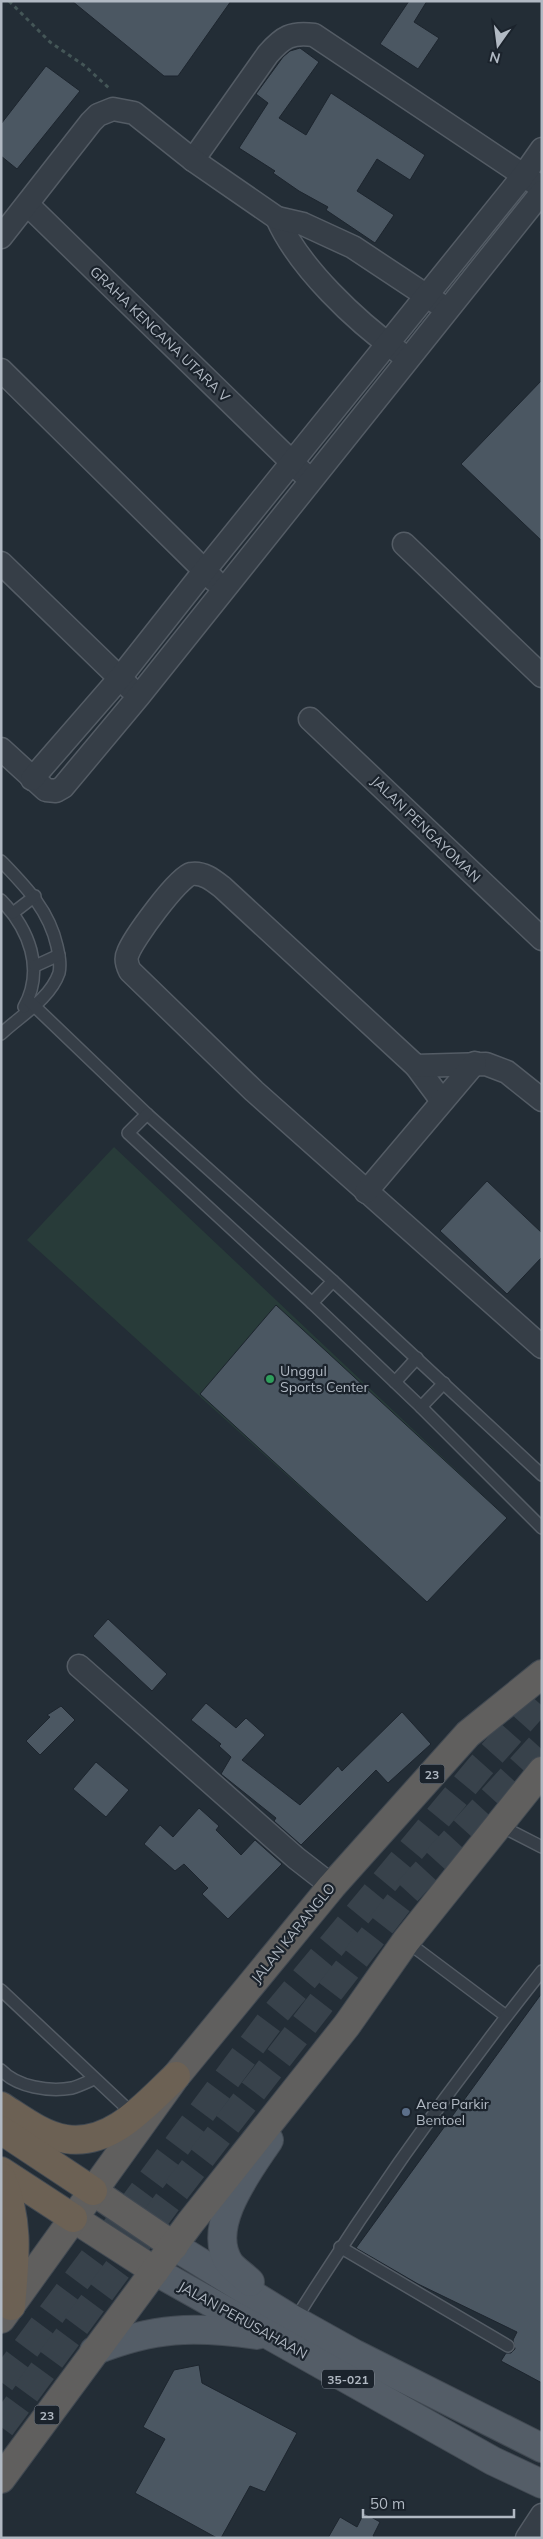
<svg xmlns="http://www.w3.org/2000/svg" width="543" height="2539" font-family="Mulish,sans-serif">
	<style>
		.green { fill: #283b39 }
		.building { fill: #4b5762; stroke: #1d252e }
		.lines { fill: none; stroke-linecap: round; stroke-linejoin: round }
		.trunk-tunnel { stroke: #38424b; stroke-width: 28; stroke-dasharray: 28 14; stroke-linecap: butt }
		.service-casing { stroke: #545c65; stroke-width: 14 }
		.minor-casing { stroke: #545c65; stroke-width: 25 }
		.primary-casing { stroke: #424a53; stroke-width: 30 }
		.trunk-casing { stroke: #414952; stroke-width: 30 }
		.motorway-casing { stroke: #414952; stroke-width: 30 }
		.path { stroke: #445657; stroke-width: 3; stroke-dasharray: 4 4; stroke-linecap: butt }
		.service { stroke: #363e47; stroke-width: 11 }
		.minor { stroke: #363e47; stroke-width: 22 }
		.primary { stroke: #545d67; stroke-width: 28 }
		.trunk { stroke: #605f5e; stroke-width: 28 }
		.motorway { stroke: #6c6154; stroke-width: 28 }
		.leisure-dot { fill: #2e9e5b; stroke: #1b232c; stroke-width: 2 }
		.service-dot { fill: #5c6f8a; stroke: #1b232c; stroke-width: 2 }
		.labels { text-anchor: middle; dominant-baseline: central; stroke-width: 4.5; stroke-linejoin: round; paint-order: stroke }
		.shield { fill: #1b232c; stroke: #848c96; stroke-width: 1 }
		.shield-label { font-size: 12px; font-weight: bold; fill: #b1b9c3 }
		.street-label { font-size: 14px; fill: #b1b9c3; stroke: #1b232c }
		.poi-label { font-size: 14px; fill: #b1b9c3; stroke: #1b232c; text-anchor: start }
	</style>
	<rect width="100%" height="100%" fill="#232d36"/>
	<!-- green -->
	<polygon class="green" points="114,1147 507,1518 427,1602 27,1240"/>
	<!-- building -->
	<g class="building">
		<polygon points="72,1 231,1 178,76 164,76"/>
		<polygon points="409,1 427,1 414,22 439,38 418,69 380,44"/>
		<polygon points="300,48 319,62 279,118 306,135 331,93 425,155 410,180 377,159 357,191 394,215 375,243 326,210 328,207 299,191 273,173 275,171 239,148 268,103 256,94 283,57 290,51"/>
		<polygon points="46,66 80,91 17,169 1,156 1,124"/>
		<polygon points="542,380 542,541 461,464"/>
		<polygon points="487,1181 542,1233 542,1257 507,1294 440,1231"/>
		<polygon points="276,1305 507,1518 427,1602 200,1394"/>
		<polygon points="108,1619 167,1674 152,1691 93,1636"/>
		<polygon points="206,1703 236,1728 246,1718 265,1735 242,1760 300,1805 338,1766 342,1771 402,1712 431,1744 388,1783 376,1770 301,1845 274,1821 276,1818 221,1774 231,1757 219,1746 221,1744 191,1720"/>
		<polygon points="61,1706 75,1720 40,1755 26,1741 50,1717 47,1715"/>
		<polygon points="96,1762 129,1790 106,1817 73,1789"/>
		<polygon points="199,1808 219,1826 216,1830 241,1855 255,1840 282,1864 228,1919 202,1894 208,1888 184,1864 175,1871 144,1844 160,1825 173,1837"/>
		<polygon points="542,1993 542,2383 501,2361 506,2353 511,2353 515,2349 513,2340 517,2332 418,2284 356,2248"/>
		<polygon points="199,2365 202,2383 297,2433 265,2492 250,2486 221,2538 217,2538 135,2493 165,2439 143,2427 174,2370"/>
		<polygon points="364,2513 380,2522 373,2536 376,2538 328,2538 340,2517 357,2527"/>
	</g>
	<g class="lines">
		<!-- trunk-tunnel -->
		<g class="trunk-tunnel">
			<polyline points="1,2382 276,2013 480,1767 538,1702"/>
			<polyline points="1,2427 171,2197 406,1893 542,1744"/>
		</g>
		<!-- service casing -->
		<g class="service-casing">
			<g id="service">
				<path d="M1,861C26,887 49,910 57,946C59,955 61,964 59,973C50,999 20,1016 1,1034"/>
				<path d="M1,900C29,929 45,969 24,1007"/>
				<polyline points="13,913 35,896"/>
				<polyline points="35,966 59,955"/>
				<polyline points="28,1000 147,1114 333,1281 542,1475"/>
				<polyline points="147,1114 128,1133 312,1303"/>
				<polyline points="333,1281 312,1303 421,1407 542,1528"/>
				<polyline points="395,1382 417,1358"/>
				<polyline points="421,1407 444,1383"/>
				<polyline points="499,1825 542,1847"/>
				<polyline points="406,1941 506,2016"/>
				<polyline points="1,1990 134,2115"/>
				<path d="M1,2070C17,2087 49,2092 72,2088C79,2086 87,2082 94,2079"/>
				<polyline points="340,2247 508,2346"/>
				<path d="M295,2320C370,2200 453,2083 542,1971"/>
			</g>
		</g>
		<!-- minor casing -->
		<g class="minor-casing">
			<g id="minor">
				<path d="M193,160L268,54C283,37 291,32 314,35L535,183"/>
				<polyline points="28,205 303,473"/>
				<path d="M277,218C299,268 356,321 400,353"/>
				<polyline points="1,237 91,122 98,115 113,109 134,113 193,160 277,218 303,224 353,247 439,304"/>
				<polyline points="1,370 214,580"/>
				<polyline points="404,544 542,676"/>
				<polyline points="1,563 130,688"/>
				<polyline points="310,719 542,939"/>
				<polyline points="1,749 46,790 56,791 63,787 139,696 542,192"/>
				<polyline points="32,779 119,679 205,570 523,176 542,149"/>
				<polyline points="416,1066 442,1101"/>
				<path d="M542,1100L507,1072L486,1064L416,1066L222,887C213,880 203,872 191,874C178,877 133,939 128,953C125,959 127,965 130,971L254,1091L542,1347"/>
				<polyline points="366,1192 475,1063"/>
				<polyline points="79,1666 296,1858 332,1886"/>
				<polyline points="527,2538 542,2515"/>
			</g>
		</g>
		<!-- primary casing -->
		<g class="primary-casing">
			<g id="primary">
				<polyline points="174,2246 287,2316 355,2354 542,2448"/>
				<polyline points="155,2271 493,2461 542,2484"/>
				<path d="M250,2282C244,2276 236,2271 230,2264C204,2227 250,2169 269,2140"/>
				<path d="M94,2351C154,2327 194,2326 257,2335"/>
			</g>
		</g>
		<!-- trunk casing -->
		<g class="trunk-casing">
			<g id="trunk">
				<polyline points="93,2191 174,2246"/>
				<polyline points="73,2218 155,2271"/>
				<polyline points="1,2319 176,2076 332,1886 468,1734 542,1674"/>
				<polyline points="1,2479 190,2223 347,2025 406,1941 542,1771"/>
			</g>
		</g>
		<!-- motorway casing -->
		<g class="motorway-casing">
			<g id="motorway">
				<path d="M1,2106C20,2118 43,2136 66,2139C112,2146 146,2104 176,2076"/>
				<polyline points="1,2130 93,2191"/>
				<polyline points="1,2171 73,2218"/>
				<path d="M1,2177C20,2221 15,2259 11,2306"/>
			</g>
		</g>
		<!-- path -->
		<polyline class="path" points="9,1 50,42 85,66 111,90"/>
		<!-- service -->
		<use href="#service" class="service"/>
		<!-- minor -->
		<use href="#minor" class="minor"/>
		<!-- primary -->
		<use href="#primary" class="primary"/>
		<!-- trunk -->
		<use href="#trunk" class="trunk"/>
		<!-- motorway -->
		<use href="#motorway" class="motorway"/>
	</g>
	<!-- markers -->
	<circle class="leisure-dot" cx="270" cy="1379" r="5"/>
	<circle class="service-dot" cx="406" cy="2112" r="5"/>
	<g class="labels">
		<!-- shield labels -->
		<g class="shield">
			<rect x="419.5" y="1764.5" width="25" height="19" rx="4"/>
			<rect x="322" y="2369.5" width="52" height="19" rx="4"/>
			<rect x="34.5" y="2405.5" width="25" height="19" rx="4"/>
		</g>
		<g class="shield-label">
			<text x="432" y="1774">23</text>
			<text x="348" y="2379">35-021</text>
			<text x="47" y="2415">23</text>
		</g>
		<!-- street labels -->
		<g class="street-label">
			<text transform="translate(160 334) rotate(44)">GRAHA KENCANA UTARA V</text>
			<text transform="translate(426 829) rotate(44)">JALAN PENGAYOMAN</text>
			<text transform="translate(293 1933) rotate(-51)">JALAN KARANGLO</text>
			<text transform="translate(243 2320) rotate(29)">JALAN PERUSAHAAN</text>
		</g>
		<!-- poi labels -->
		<g class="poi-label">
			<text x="280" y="1371">Unggul<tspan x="280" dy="16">Sports Center</tspan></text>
			<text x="416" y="2104">Area Parkir<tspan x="416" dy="16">Bentoel</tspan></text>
		</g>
	</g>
	<!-- border -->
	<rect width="543" height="2539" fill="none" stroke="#b1b9c3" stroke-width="5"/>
	<!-- north arrow -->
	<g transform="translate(498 45) rotate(194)" stroke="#1b232c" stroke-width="4" paint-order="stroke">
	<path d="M0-4L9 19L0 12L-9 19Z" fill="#b1b9c3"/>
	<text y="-8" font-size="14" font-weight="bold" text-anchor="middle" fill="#b1b9c3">N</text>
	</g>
	<!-- scale -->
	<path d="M363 2509v8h151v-8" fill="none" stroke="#b1b9c3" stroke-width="2.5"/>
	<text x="370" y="2509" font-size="15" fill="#b1b9c3" stroke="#1b232c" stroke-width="4" paint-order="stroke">50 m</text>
</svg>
